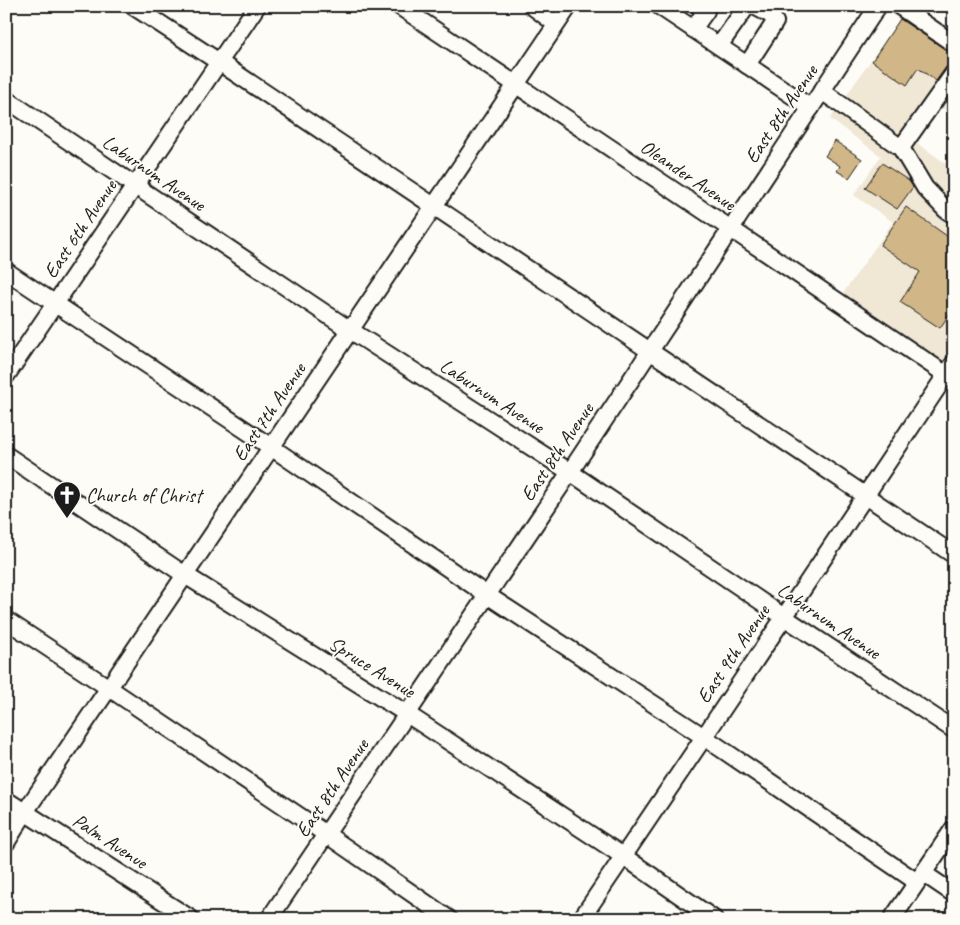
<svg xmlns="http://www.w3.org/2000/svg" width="960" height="925" font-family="Caveat,sans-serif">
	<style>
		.built { fill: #f0e7d5 }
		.building { fill: #d1b787; stroke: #1c1c1c }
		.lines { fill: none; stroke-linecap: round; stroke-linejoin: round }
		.minor-casing { stroke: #1c1c1c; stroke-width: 20 }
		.minor { stroke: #fdfcf7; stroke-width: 16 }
		.labels { text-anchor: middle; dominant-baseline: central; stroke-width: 4; stroke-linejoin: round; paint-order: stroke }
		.street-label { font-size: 20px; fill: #1c1c1c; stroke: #fdfcf7 }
		.poi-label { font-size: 20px; fill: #1c1c1c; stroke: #fdfcf7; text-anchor: start }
	</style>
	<rect width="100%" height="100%" fill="#fdfcf7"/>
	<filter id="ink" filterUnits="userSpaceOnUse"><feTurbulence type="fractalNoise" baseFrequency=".02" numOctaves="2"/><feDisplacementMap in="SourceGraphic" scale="10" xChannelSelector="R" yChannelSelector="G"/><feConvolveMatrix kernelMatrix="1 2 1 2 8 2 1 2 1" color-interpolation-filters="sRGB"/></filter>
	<g filter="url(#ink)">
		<!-- built -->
		<polygon class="built" points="902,16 954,51 954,116 933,102 908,137 951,167 954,163 954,347 943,364 842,295 893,222 854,195 881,156 830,119"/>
		<!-- building -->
		<g class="building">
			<polygon points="900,19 954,55 954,63 949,64 946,67 936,81 918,68 907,85 872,61"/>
			<polygon points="835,141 862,159 849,178 837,171 840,166 825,156"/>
			<polygon points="882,163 909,181 913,187 897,209 865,188"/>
			<polygon points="906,207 954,241 954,307 940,328 900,302 920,272 880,245"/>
		</g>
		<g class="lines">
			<!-- minor casing -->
			<g class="minor-casing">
				<g id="minor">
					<polyline points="133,6 219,62 954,555"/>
					<polyline points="399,6 731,229 954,380"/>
					<polyline points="532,6 556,24"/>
					<polyline points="659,6 811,108"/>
					<polyline points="899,6 954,44"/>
					<polyline points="693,29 706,11 699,6"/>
					<polyline points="719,46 747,6"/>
					<polyline points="747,65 775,22 771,15 754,6"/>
					<polyline points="822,91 901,148 925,188 946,210 954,215"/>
					<polyline points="6,99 350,330 570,472 784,617 954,730"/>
					<polyline points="901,148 954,73"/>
					<polyline points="6,271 271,447 487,595 704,737 917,882"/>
					<polyline points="6,376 257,6"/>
					<polyline points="6,455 185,575 407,714 623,856 714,919"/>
					<polyline points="6,620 109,688 326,834 449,919"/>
					<polyline points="6,800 191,919"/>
					<polyline points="6,843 25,812 569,6"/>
					<polyline points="923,873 954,894"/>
					<polyline points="269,919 570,472 878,6"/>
					<polyline points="581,919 704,737 954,363"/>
					<polyline points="892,919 954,828"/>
				</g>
			</g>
			<!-- minor -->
			<use href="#minor" class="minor"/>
		</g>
	</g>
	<!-- icons -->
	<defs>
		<g id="church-pin" transform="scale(1.4375)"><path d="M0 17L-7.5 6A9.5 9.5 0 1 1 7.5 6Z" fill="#1c1c1c" stroke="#fdfcf7"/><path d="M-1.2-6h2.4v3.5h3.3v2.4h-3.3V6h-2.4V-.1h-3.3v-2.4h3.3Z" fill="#fff"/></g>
	</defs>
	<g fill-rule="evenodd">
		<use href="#church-pin" x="67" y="495"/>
	</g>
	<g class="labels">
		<!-- street labels -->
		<g class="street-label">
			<text transform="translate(781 114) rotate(-56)">East 8th Avenue</text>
			<text transform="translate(154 173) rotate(34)">Laburnum Avenue</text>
			<text transform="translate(688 175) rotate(34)">Oleander Avenue</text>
			<text transform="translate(80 229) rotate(-56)">East 6th Avenue</text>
			<text transform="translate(492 396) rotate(33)">Laburnum Avenue</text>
			<text transform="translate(269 412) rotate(-56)">East 7th Avenue</text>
			<text transform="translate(557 452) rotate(-56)">East 8th Avenue</text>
			<text transform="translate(829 621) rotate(34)">Laburnum Avenue</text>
			<text transform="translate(733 654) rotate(-56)">East 9th Avenue</text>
			<text transform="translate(372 667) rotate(32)">Spruce Avenue</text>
			<text transform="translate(332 788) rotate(-56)">East 8th Avenue</text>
			<text transform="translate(110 841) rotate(33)">Palm Avenue</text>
		</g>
		<!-- poi labels -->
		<g class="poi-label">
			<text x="86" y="495">Church of Christ</text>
		</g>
	</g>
	<!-- margin -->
	<rect width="960" height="925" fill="none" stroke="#fdfcf7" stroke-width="25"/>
	<rect x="12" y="12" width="935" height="900" fill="none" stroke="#1c1c1c" stroke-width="2" filter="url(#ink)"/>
</svg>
